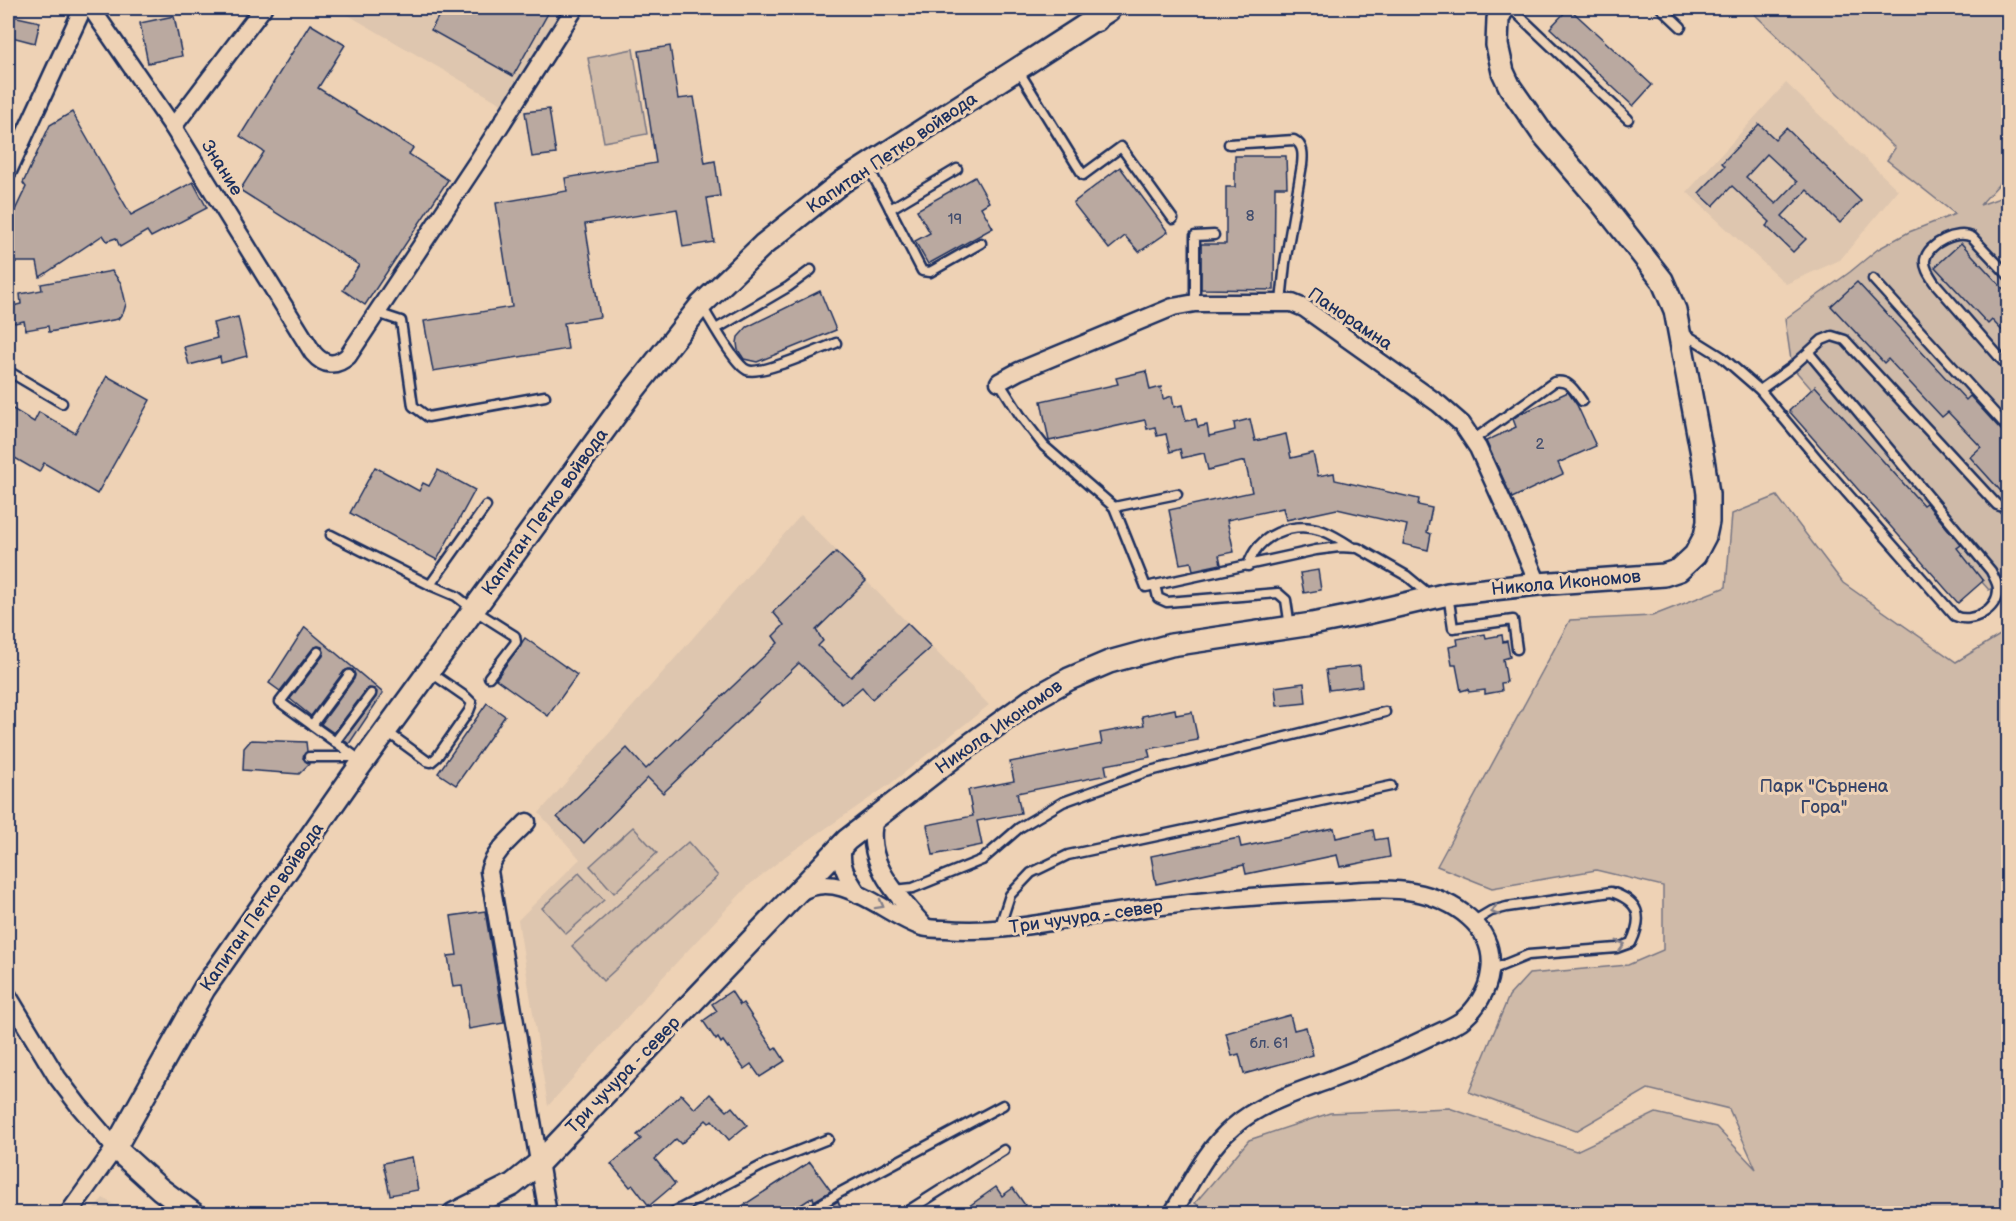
<svg xmlns="http://www.w3.org/2000/svg" width="2016" height="1221" font-family="'Balsamiq Sans',sans-serif">
	<style>
		.built { fill: #dec6af }
		.green { fill: #cfbaa8; stroke: #757483; stroke-width: 1.5 }
		.building { fill: #baa9a0; stroke: #1b2f5e; stroke-width: 1.5; fill-rule: evenodd }
		.lines { fill: none; stroke-linecap: round; stroke-linejoin: round }
		.service-casing { stroke: #1b2f5e; stroke-width: 13 }
		.minor-casing { stroke: #1b2f5e; stroke-width: 21 }
		.tertiary-casing { stroke: #1b2f5e; stroke-width: 26 }
		.secondary-casing { stroke: #1b2f5e; stroke-width: 28 }
		.service { stroke: #eed2b5; stroke-width: 8 }
		.minor { stroke: #eed2b5; stroke-width: 16 }
		.tertiary { stroke: #eed2b5; stroke-width: 21 }
		.secondary { stroke: #eed2b5; stroke-width: 24 }
		.oneway { stroke: #84808a }
		.labels { text-anchor: middle; dominant-baseline: central; stroke-width: 6; stroke-linejoin: round; paint-order: stroke }
		.number-label { font-size: 15px; fill: #434e6e }
		.street-label { font-size: 18px; fill: #1b2f5e; stroke: #eed2b5 }
		.park-label { font-size: 18px; fill: #364469; stroke: #eed2b5 }
	</style>
	<rect width="100%" height="100%" fill="#eed2b5"/>
	<filter id="ink" filterUnits="userSpaceOnUse"><feTurbulence type="fractalNoise" baseFrequency=".0167" numOctaves="2"/><feDisplacementMap in="SourceGraphic" scale="12" xChannelSelector="R" yChannelSelector="G"/><feConvolveMatrix kernelMatrix="1 2 1 2 8 2 1 2 1" color-interpolation-filters="sRGB"/></filter>
	<g filter="url(#ink)">
		<!-- built -->
		<g class="built">
			<polygon points="336,8 565,8 505,106"/>
			<polygon points="1786,83 1898,190 1840,260 1786,284 1687,192"/>
			<polygon points="801,515 989,705 889,785 787,855 748,886 662,978 548,1106 518,920 580,859 539,813"/>
			<polygon points="103,1198 127,1213 91,1213"/>
		</g>
		<!-- green -->
		<g class="green">
			<polygon points="1748,8 2008,8 2008,174 1980,205 2008,195 2008,578 1989,590 1792,367 1785,319 1850,272 1878,249 1909,232 1955,214 1887,160 1895,148"/>
			<polygon points="633,49 647,134 604,142 588,58"/>
			<polygon points="1777,496 1843,583 1956,662 2008,630 2008,1213 1211,1214 1195,1203 1249,1140 1330,1113 1449,1108 1576,1151 1656,1113 1716,1127 1756,1169 1729,1109 1648,1089 1576,1131 1469,1092 1509,996 1529,974 1628,965 1663,950 1663,886 1596,870 1492,888 1437,866 1570,620 1652,616 1726,587 1732,514"/>
			<polygon points="633,827 657,853 614,893 590,866"/>
			<polygon points="688,842 718,876 603,981 572,946"/>
			<polygon points="579,873 604,900 566,934 542,908"/>
		</g>
		<!-- building -->
		<g class="building">
			<polygon points="443,8 551,8 513,76 431,30"/>
			<polygon points="1569,8 1652,85 1633,106 1550,28"/>
			<polygon points="8,15 40,22 35,43 8,36"/>
			<polygon points="174,16 182,56 148,63 140,23"/>
			<polygon points="310,24 345,45 318,88 413,148 409,154 448,180 365,305 343,290 359,265 240,190 264,152 240,136"/>
			<polygon points="670,46 678,99 694,97 705,163 715,161 720,196 707,198 714,242 683,247 677,209 585,224 600,317 564,323 568,349 433,371 424,321 512,307 496,203 567,191 565,178 656,163 639,51"/>
			<polygon points="549,109 556,154 532,157 525,112"/>
			<polygon points="72,112 131,215 193,182 207,208 151,237 147,231 120,247 116,238 107,241 103,235 40,277 37,262 8,262 8,225 26,187 23,183 50,125"/>
			<path d="M1759,124L1775,139L1786,128L1861,201L1840,223L1807,190L1782,216L1806,239L1793,252L1766,226L1770,222L1732,186L1713,206L1699,193L1725,166L1722,163ZM1767,154L1797,182L1776,204L1746,177Z"/>
			<polygon points="1235,156 1286,156 1287,187 1275,187 1274,290 1201,289 1201,244 1226,244 1226,187 1235,187"/>
			<polygon points="1120,167 1168,232 1139,252 1125,236 1109,249 1073,203"/>
			<polygon points="975,177 989,202 981,207 993,228 928,264 915,241 930,233 917,210"/>
			<polygon points="1961,243 2008,294 2008,337 1992,320 1988,324 1935,267"/>
			<polygon points="112,271 121,283 126,304 124,311 118,319 49,332 48,326 26,330 24,321 15,323 10,320 8,314 9,310 13,306 21,304 20,294 42,290 41,284"/>
			<polygon points="1857,282 1966,400 1970,396 2003,432 2008,434 2008,499 1970,457 1981,447 1948,412 1942,417 1888,359 1884,363 1831,306"/>
			<polygon points="820,291 836,330 757,362 744,359 738,350 737,343 738,337 747,327"/>
			<polygon points="238,317 247,356 221,363 220,357 189,365 184,347 217,338 213,323"/>
			<polygon points="1146,371 1150,390 1161,387 1163,399 1172,396 1174,407 1182,405 1186,421 1196,419 1198,427 1207,425 1209,436 1235,430 1234,423 1250,419 1255,441 1286,434 1291,458 1313,453 1318,476 1334,473 1335,480 1419,499 1418,505 1432,508 1427,532 1431,534 1428,550 1403,544 1407,525 1337,509 1286,520 1283,508 1227,520 1234,552 1219,555 1221,564 1193,570 1191,562 1180,564 1169,510 1252,492 1245,461 1208,470 1204,453 1182,458 1180,449 1170,452 1166,434 1157,436 1155,427 1147,429 1145,420 1049,441 1041,401 1118,384 1116,378"/>
			<polygon points="107,376 150,400 97,494 44,463 39,472 8,454 8,406 34,422 39,412 75,433"/>
			<polygon points="1815,386 1923,505 1926,503 1961,545 1957,548 1983,581 1958,603 1789,411"/>
			<polygon points="1568,392 1577,405 1596,446 1558,463 1563,474 1512,498 1486,441 1516,427 1513,419 1520,414"/>
			<polygon points="375,467 419,491 423,483 429,486 438,470 475,490 437,560 350,513"/>
			<polygon points="836,552 866,581 816,630 823,641 818,646 851,677 907,623 931,647 872,699 862,687 842,704 799,663 663,793 648,778 584,843 557,817 627,748 646,769 778,643 773,636 784,625 773,612"/>
			<polygon points="1318,570 1321,590 1304,593 1300,573"/>
			<polygon points="305,627 383,693 349,744 344,740 376,697 377,692 374,689 369,688 366,690 334,733 321,724 354,679 355,675 353,670 349,669 344,671 311,716 290,699 323,656 324,652 322,647 318,646 313,648 280,691 269,683"/>
			<polygon points="1485,634 1486,638 1502,635 1503,642 1507,641 1510,657 1503,659 1507,682 1501,683 1502,691 1485,694 1485,690 1469,692 1468,689 1461,691 1456,665 1452,665 1449,647 1458,645 1457,639"/>
			<polygon points="525,638 577,675 548,716 496,679"/>
			<polygon points="1360,666 1362,686 1329,690 1326,670"/>
			<polygon points="1304,683 1306,703 1277,706 1275,687"/>
			<polygon points="487,703 505,716 456,785 438,773"/>
			<polygon points="1175,709 1176,715 1192,712 1198,740 1148,749 1150,757 1105,765 1107,775 1017,793 1021,813 977,821 982,845 933,855 927,825 973,816 968,790 1014,781 1010,762 1102,744 1100,733 1144,725 1142,716"/>
			<polygon points="251,740 306,742 307,751 303,758 309,764 299,774 243,770 244,748"/>
			<polygon points="1334,828 1336,838 1373,830 1375,840 1387,838 1390,857 1340,867 1337,855 1246,874 1244,865 1156,884 1151,856 1239,838 1241,847"/>
			<polygon points="485,911 504,1023 469,1029 462,986 453,987 448,956 457,955 451,916"/>
			<polygon points="731,991 740,1005 743,1003 773,1049 776,1047 785,1061 760,1077 751,1064 744,1069 729,1047 728,1048 723,1041 721,1043 718,1038 716,1040 703,1021 717,1011 712,1004"/>
			<polygon points="1290,1015 1294,1030 1306,1027 1313,1055 1244,1074 1239,1054 1232,1056 1226,1033"/>
			<polygon points="681,1094 695,1109 710,1094 727,1111 732,1107 747,1125 729,1140 712,1120 709,1123 706,1120 681,1144 676,1139 655,1159 675,1184 649,1206 633,1185 630,1187 611,1164 641,1139 637,1135"/>
			<polygon points="412,1157 418,1190 390,1195 383,1163"/>
			<polygon points="810,1162 831,1191 814,1201 813,1197 787,1214 730,1214"/>
			<polygon points="996,1187 1002,1196 1013,1188 1025,1205 1012,1214 958,1214"/>
			<polygon points="838,1201 843,1214 820,1214 820,1212"/>
		</g>
		<g class="lines">
			<!-- service casing -->
			<g class="service-casing">
				<g id="service">
					<polyline points="1511,8 1628,119"/>
					<polyline points="1661,8 1681,27"/>
					<polyline points="1018,70 1083,175 1121,147 1173,219"/>
					<path d="M1229,144L1294,140C1304,145 1303,156 1302,165L1285,263L1281,302"/>
					<polyline points="868,166 922,271 930,272 981,243"/>
					<polyline points="890,209 957,169"/>
					<path d="M2008,275L1972,237C1957,230 1928,243 1925,260C1924,268 1930,276 1934,282L2008,367"/>
					<polyline points="1873,279 2008,428"/>
					<polyline points="1195,303 1195,236 1214,235"/>
					<path d="M701,305C710,319 734,364 747,370C760,376 820,349 836,343"/>
					<polyline points="377,313 401,321 413,406 428,417 545,396"/>
					<polyline points="716,329 788,287 811,270"/>
					<path d="M1682,332L1722,357L1760,390L1819,461L1955,616C1971,624 1998,610 1998,589C1998,583 1993,576 1991,571L1809,353"/>
					<polyline points="8,371 62,403"/>
					<polyline points="999,382 1020,415 1044,446 1114,507"/>
					<polyline points="1760,390 1792,367 1822,340 1832,336 1845,340 1997,505 2008,509"/>
					<path d="M1473,440L1554,382C1569,379 1574,390 1582,401"/>
					<polyline points="1177,494 1114,507 1146,587 1316,550 1339,547 1358,548 1407,576 1430,595"/>
					<polyline points="331,535 430,585 456,596 474,610 515,636 516,642 489,677"/>
					<path d="M1248,566C1257,535 1293,520 1323,531C1334,535 1343,541 1352,547"/>
					<polyline points="430,585 486,506"/>
					<polyline points="1155,585 1158,598 1167,602 1278,593 1286,600 1290,627"/>
					<polyline points="1448,594 1453,628 1513,620 1517,649"/>
					<polyline points="318,652 280,702 363,762"/>
					<polyline points="312,725 349,675"/>
					<polyline points="386,731 427,761 431,762 437,757 469,711 472,703 466,697 430,672"/>
					<polyline points="335,742 371,694"/>
					<polyline points="309,757 356,757"/>
					<polyline points="894,890 913,888 982,860 1019,828 1063,802 1146,772 1385,712"/>
					<path d="M1474,921L1491,911L1507,907L1611,892C1639,901 1644,916 1631,943L1617,948L1528,955L1491,970"/>
					<polyline points="999,929 1010,895 1031,873 1068,855 1391,786"/>
					<polyline points="670,1214 765,1164 828,1139"/>
					<polyline points="805,1214 839,1193 1003,1105"/>
					<polyline points="903,1214 1004,1150"/>
				</g>
			</g>
			<!-- minor casing -->
			<g class="minor-casing">
				<g id="minor">
					<path d="M91,8L173,127L313,353C324,366 336,367 348,356L479,159L575,8"/>
					<polyline points="173,127 263,8"/>
					<polyline points="8,171 83,8"/>
					<polyline points="999,382 1019,371 1173,307 1195,303 1292,303 1304,308 1439,404 1462,424 1478,448 1516,531 1538,584"/>
					<path d="M875,819C863,862 899,897 925,927"/>
					<path d="M527,822C513,837 494,851 489,871L548,1214"/>
					<path d="M846,841C835,860 848,879 859,895"/>
					<path d="M799,893C840,866 884,915 922,927C930,929 938,929 946,929C998,934 1051,921 1103,914C1178,903 1255,895 1331,892C1357,891 1387,887 1413,892C1452,899 1497,926 1490,972C1488,990 1476,1010 1461,1021C1452,1027 1440,1032 1429,1037C1396,1053 1362,1068 1327,1081C1295,1093 1259,1104 1233,1127C1206,1149 1190,1185 1172,1214"/>
					<polyline points="8,996 57,1077 79,1106 115,1148 68,1214"/>
				</g>
			</g>
			<!-- tertiary casing -->
			<g class="tertiary-casing">
				<g id="tertiary">
					<polyline points="194,1214 160,1189 115,1148 204,989 352,777 629,396 701,305 763,245 842,182 1109,10"/>
					<polyline points="454,1214 512,1185 539,1163 847,840 960,752 1033,699 1069,679 1109,662 1171,645 1312,624 1367,613 1448,594 1538,584 1664,575 1679,570 1695,555 1705,536 1708,522 1708,494 1704,465 1675,310 1662,280 1600,201 1542,133 1510,87 1503,72 1497,45 1498,19 1503,8"/>
				</g>
			</g>
			<!-- secondary casing -->
			<g class="secondary-casing">
				<polyline id="secondary" points="1096,19 1102,8"/>
			</g>
			<!-- service -->
			<use href="#service" class="service"/>
			<!-- minor -->
			<use href="#minor" class="minor"/>
			<!-- tertiary -->
			<use href="#tertiary" class="tertiary"/>
			<!-- secondary -->
			<use href="#secondary" class="secondary"/>
		</g>
		<!-- one-way arrows -->
		<defs><path id="oneway-chevron" d="M-2-3.5L2.5 0L-2 3.5" fill="none" stroke-width="1.6" stroke-linecap="round" stroke-linejoin="round" transform="scale(1.5)"/></defs>
		<g class="oneway">
			<use href="#oneway-chevron" transform="translate(880 905) rotate(29)"/>
			<use href="#oneway-chevron" transform="translate(1495 911) rotate(162)"/>
			<use href="#oneway-chevron" transform="translate(1621 945) rotate(-16)"/>
		</g>
	</g>
	<g class="labels">
		<!-- number labels -->
		<g class="number-label">
			<text x="1250" y="216">8</text>
			<text x="955" y="219">19</text>
			<text x="1540" y="444">2</text>
			<text x="1269" y="1043">бл. 61</text>
		</g>
		<!-- street labels -->
		<g class="street-label">
			<text transform="translate(892 153) rotate(-34)">Капитан Петко войвода</text>
			<text transform="translate(222 168) rotate(58)">Знание</text>
			<text transform="translate(1350 319) rotate(34)">Панорамна</text>
			<text transform="translate(545 512) rotate(-54)">Капитан Петко войвода</text>
			<text transform="translate(1566 583) rotate(-5)">Никола Икономов</text>
			<text transform="translate(999 727) rotate(-35)">Никола Икономов</text>
			<text transform="translate(262 907) rotate(-55)">Капитан Петко войвода</text>
			<text transform="translate(1086 917) rotate(-8)">Три чучура - север</text>
			<text transform="translate(623 1075) rotate(-46)">Три чучура - север</text>
		</g>
		<!-- park labels -->
		<g class="park-label">
			<text x="1824" y="786">Парк "Сърнена<tspan x="1824" dy="21">Гора"</tspan></text>
		</g>
	</g>
	<!-- margin -->
	<rect width="2016" height="1221" fill="none" stroke="#eed2b5" stroke-width="30"/>
	<rect x="15" y="15" width="1986" height="1191" fill="none" stroke="#1b2f5e" stroke-width="2" filter="url(#ink)"/>
</svg>
